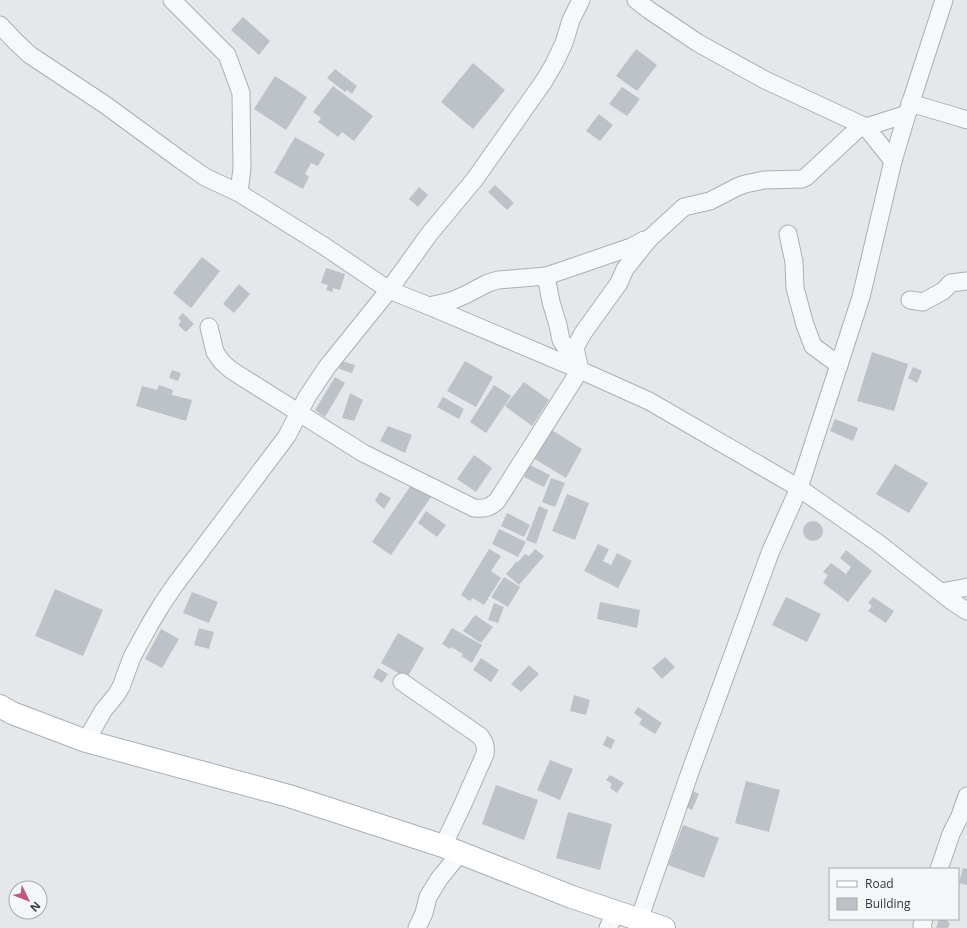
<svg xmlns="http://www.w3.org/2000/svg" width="967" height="928" font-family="'Open Sans',sans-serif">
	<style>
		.building { fill: #bcc2c7 }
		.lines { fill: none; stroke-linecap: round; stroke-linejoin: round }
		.street-casing { stroke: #a9b0b5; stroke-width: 19 }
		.secondary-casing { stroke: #a9b0b5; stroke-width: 24 }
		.street { stroke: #f7f8f9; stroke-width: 17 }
		.secondary { stroke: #fff; stroke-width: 22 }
	</style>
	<rect width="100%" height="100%" fill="#e4e8eb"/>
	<!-- building -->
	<g class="building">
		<polygon points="243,17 270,41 259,55 231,30"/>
		<polygon points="636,49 657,65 637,91 616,76"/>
		<polygon points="473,63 505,90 473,129 441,102"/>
		<polygon points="335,69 357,86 352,94 347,90 345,92 327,78"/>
		<polygon points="275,76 307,97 286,130 254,109"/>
		<polygon points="333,86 373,116 354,141 342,132 338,137 318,122 321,118 313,112"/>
		<polygon points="622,87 640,99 627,116 609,104"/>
		<polygon points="599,114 613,125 600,141 586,131"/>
		<polygon points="295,137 325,154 318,166 311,163 305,174 309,177 303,189 274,173"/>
		<polygon points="495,185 514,203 507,210 488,192"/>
		<polygon points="419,187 428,195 418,207 409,199"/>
		<polygon points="202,257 220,271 191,308 173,293"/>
		<polygon points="326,268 345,274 340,290 333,288 332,292 326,290 328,285 321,283"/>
		<polygon points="239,284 250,294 234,313 223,304"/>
		<polygon points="183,313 194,324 186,332 178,325 181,321 178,318"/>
		<polygon points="872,352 908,364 894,411 857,401"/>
		<polygon points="342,361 355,365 352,373 339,369"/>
		<polygon points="465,361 493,377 476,407 447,391"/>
		<polygon points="913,367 922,371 917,383 908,378"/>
		<polygon points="172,370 181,373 178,381 169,378"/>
		<polygon points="335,377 345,383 325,417 315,410"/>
		<polygon points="524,382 549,400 532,426 505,406"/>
		<polygon points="159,385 173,390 172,395 192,400 186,421 136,406 142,386 157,390"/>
		<polygon points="494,385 511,396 486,433 470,422"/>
		<polygon points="350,393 363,400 354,421 342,418"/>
		<polygon points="443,397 464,409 459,419 437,407"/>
		<polygon points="835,419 858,428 853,441 830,431"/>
		<polygon points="388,426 412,435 405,453 380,441"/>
		<polygon points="552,430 582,449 566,478 535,459"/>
		<polygon points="474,455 492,468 476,492 457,479"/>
		<polygon points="895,464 928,483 909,513 876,494"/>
		<polygon points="530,465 550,475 544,487 524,477"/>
		<polygon points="551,478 565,483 555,507 542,502"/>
		<polygon points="412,484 431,497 391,555 372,542"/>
		<polygon points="380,492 391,498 384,509 375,501"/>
		<polygon points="567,494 589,503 575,540 552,531"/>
		<polygon points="539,506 548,510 536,544 526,540"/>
		<polygon points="426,511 446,525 437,537 418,523"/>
		<polygon points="507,513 530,525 524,537 501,526"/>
		<circle cx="813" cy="531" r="10"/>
		<polygon points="499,529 526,542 518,557 492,544"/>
		<polygon points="598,544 609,549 603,561 611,565 617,553 632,561 618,588 584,571"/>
		<polygon points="489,549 501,556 491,571 501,578 484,605 473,598 470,601 461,595"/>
		<polygon points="535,549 544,556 519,585 506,574 517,561 518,562 525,554 529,556"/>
		<polygon points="846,550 872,571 848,602 823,583 828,575 823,572 831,563 846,574 851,567 840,558"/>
		<polygon points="504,577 520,587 508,607 491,597"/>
		<polygon points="55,589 103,610 83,656 35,636"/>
		<polygon points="192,592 218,602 209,623 183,613"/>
		<polygon points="786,597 821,614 807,642 772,625"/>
		<polygon points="873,597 894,611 886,623 868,611 872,606 868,603"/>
		<polygon points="600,602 640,610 637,628 597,619"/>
		<polygon points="494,603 504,607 498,623 488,620"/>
		<polygon points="475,615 493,627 481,643 463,631"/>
		<polygon points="199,628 214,632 209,649 194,645"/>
		<polygon points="452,628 482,645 472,663 461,656 463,654 451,647 450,649 442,644"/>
		<polygon points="161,629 179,639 162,668 145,659"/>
		<polygon points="398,633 424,648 407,678 381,663"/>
		<polygon points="665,657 675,667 662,679 652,668"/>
		<polygon points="481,658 499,670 491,682 473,670"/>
		<polygon points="529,665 539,674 521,692 511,684"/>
		<polygon points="378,668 388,674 382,683 373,677"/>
		<polygon points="574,695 590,700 586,715 570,711"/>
		<polygon points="638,707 662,723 655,734 639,724 642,719 634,713"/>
		<polygon points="607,736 615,740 611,749 603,745"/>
		<polygon points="550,760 573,769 560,800 537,790"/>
		<polygon points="610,775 624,783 617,793 610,788 612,784 606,780"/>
		<polygon points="746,781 780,790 769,832 735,823"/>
		<polygon points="496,785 538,800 524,840 482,824"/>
		<polygon points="691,790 699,794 692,810 684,806"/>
		<polygon points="568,812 612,824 600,870 556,858"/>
		<polygon points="683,825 719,838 704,878 668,865"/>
		<polygon points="963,868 967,869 967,885 959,883"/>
		<polygon points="939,919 947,919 947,921 950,923 948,928 936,928"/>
	</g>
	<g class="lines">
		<!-- street casing -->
		<g class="street-casing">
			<g id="street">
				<polyline points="172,0 227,55 241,93 242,168 239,193"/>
				<polyline points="636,0 649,10 698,43 765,80 866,127 893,161"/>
				<polyline points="0,25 16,42 30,55 104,104 182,161 205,177 239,193 324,246 389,290 429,306 580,370 649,401 799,488 878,543 953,602 967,611"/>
				<polyline points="910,103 951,115 967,120"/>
				<polyline points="866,127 907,114"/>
				<polyline points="788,234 794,262 795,288 805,325 813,346 839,365"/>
				<polyline points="546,276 551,302 558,325 561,340 577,365"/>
				<polyline points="910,300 923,302 943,291 951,283 967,281"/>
				<polyline points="429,306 451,301 465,295 488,283 498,280 546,276 567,269 631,247 644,240 649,239 684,207 710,201 737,187 745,184 764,180 802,179 806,177 862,125"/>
				<path d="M209,327L215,352L222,362L231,370L363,453L474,508C485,509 489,508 497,501L580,370L575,348L583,333L619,283L625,269L649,239"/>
				<polyline points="941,592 963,588 967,587"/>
				<path d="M402,682L480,736C485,742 486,746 485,754L463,804L443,846"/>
				<polyline points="86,741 103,711 116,695 121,687 132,657 150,624 162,604 175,585 287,436 307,397 327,367 389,290 430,233 475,179 544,81 554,64 564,43 571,20 581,0"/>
				<polyline points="939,869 951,834 960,816 967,796"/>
				<polyline points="639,920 689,775 770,553 799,488 861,297 893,161 907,114 944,0"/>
				<polyline points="417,928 424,913 428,897 439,879 460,853"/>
				<polyline points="608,928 616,912"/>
				<polyline points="923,928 922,925 924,919"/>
			</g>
		</g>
		<!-- secondary casing -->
		<g class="secondary-casing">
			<polyline id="secondary" points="0,706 12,713 86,741 289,796 443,846 572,897 664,928"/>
		</g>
		<!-- street -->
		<use href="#street" class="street"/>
		<!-- secondary -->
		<use href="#secondary" class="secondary"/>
	</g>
	<!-- legend -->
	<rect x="829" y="868" width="130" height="52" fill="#f4f6f8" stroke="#a4aaaf"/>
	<rect x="837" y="881" width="20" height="6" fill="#ffffff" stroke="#a4aaaf"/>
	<text x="865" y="888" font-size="12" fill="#2d3841">Road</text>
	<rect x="837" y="898" width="20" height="12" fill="#bcc2c7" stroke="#a4aaaf"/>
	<text x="865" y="908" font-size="12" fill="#2d3841">Building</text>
	<!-- north arrow -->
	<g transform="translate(28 900) rotate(133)"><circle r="19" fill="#f4f6f8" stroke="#a4aaaf"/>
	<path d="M0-3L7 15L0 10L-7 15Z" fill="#c15878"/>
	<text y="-6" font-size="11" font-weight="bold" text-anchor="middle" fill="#2d3841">N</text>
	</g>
</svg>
